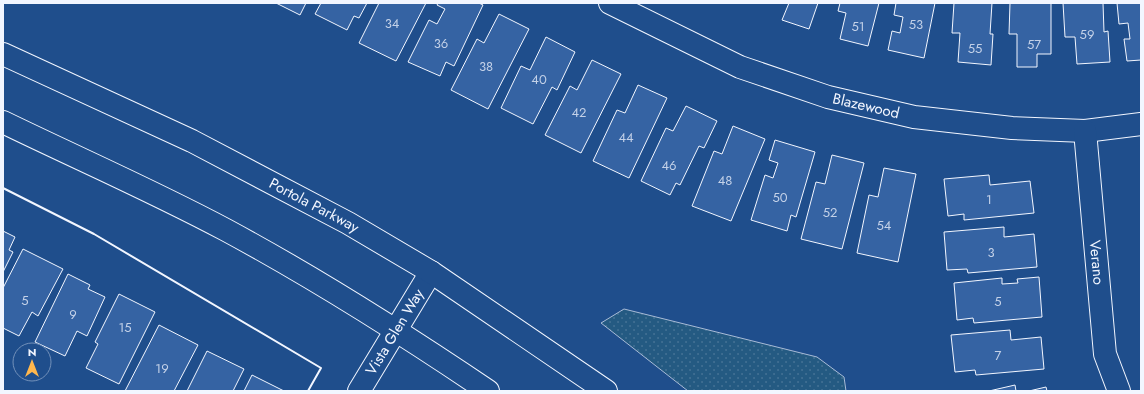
<svg xmlns="http://www.w3.org/2000/svg" width="1144" height="394" font-family="Jost,sans-serif">
	<style>
		.park { fill: url(#park-dots); stroke: #a8bbd7 }
		.building { fill: #3563a3; stroke: #f2f6ff }
		.lines { fill: none; stroke-linecap: round; stroke-linejoin: round }
		.minor-casing { stroke: #f2f6ff; stroke-width: 24 }
		.secondary-casing { stroke: #f2f6ff; stroke-width: 24 }
		.minor { stroke: #1f4e8c; stroke-width: 22 }
		.secondary { stroke: #1f4e8c; stroke-width: 22 }
		.wall { stroke: #f2f6ff; stroke-width: 2 }
		.labels { text-anchor: middle; dominant-baseline: central; stroke-width: 3; stroke-linejoin: round; paint-order: stroke }
		.number-label { font-size: 13px; fill: #c3d1e8 }
		.street-label { font-size: 15px; fill: #f2f6ff; stroke: #1f4e8c }
	</style>
	<defs>
		<pattern id="park-dots" width="8" height="8" patternUnits="userSpaceOnUse"><rect width="8" height="8" fill="#245a82"/><path d="M2 2h.1M6 6h.1" fill="none" stroke="#447295" stroke-width="1.8" stroke-linecap="round"/></pattern>
	</defs>
	<rect width="100%" height="100%" fill="#1f4e8c"/>
	<!-- park -->
	<polygon class="park" points="624,309 817,357 844,377 846,391 688,391 601,323"/>
	<!-- building -->
	<g class="building">
		<polygon points="276,3 306,3 300,15"/>
		<polygon points="321,3 367,3 359,18 354,16 347,30 315,14"/>
		<polygon points="379,3 426,3 396,61 359,43"/>
		<polygon points="438,3 479,3 483,5 454,66 446,62 440,76 408,62 429,20 437,24 445,9 437,5"/>
		<polygon points="789,3 818,3 809,29 782,20"/>
		<polygon points="840,3 879,3 868,46 840,39 846,13 838,11"/>
		<polygon points="896,3 935,3 924,58 888,50 892,31 900,33 903,17 894,15"/>
		<polygon points="954,3 992,3 990,34 993,34 991,65 958,62 960,33 952,33"/>
		<polygon points="1010,3 1051,3 1051,54 1037,54 1037,67 1017,67 1017,34 1009,34"/>
		<polygon points="1063,3 1103,3 1104,32 1108,31 1110,62 1077,64 1075,37 1065,37"/>
		<polygon points="1117,3 1141,3 1141,60 1127,61 1124,39 1130,39 1128,23 1119,24"/>
		<polygon points="499,14 529,29 488,109 451,90 477,39 484,43"/>
		<polygon points="546,37 575,52 557,90 552,87 533,124 501,108 521,66 530,70"/>
		<polygon points="592,60 621,74 581,153 545,135 570,86 577,90"/>
		<polygon points="638,85 667,98 629,178 593,161 617,110 625,113"/>
		<polygon points="686,106 717,121 704,148 699,146 680,185 676,183 670,195 641,181 666,128 673,131"/>
		<polygon points="733,126 765,139 731,221 692,206 714,151 722,154"/>
		<polygon points="775,140 815,152 796,217 791,215 787,231 751,220 765,175 773,178 778,163 769,160"/>
		<polygon points="832,155 864,163 842,249 801,239 816,182 825,184"/>
		<polygon points="884,168 916,174 898,262 857,253 869,195 878,197"/>
		<polygon points="989,175 990,185 1030,181 1034,213 964,220 964,214 948,216 944,179"/>
		<polygon points="1004,227 1004,237 1034,234 1037,267 968,273 967,269 947,270 944,232"/>
		<polygon points="3,231 15,237 9,250 13,252 3,272"/>
		<polygon points="23,249 63,269 38,316 32,312 19,336 3,328 3,288"/>
		<polygon points="68,274 90,285 88,289 105,297 87,336 77,331 65,356 35,342"/>
		<polygon points="1039,277 1042,317 974,323 973,318 957,320 954,283 1002,278 1002,284 1018,283 1017,279"/>
		<polygon points="119,294 155,312 119,384 86,368 98,344 95,342"/>
		<polygon points="159,325 198,345 174,391 125,391"/>
		<polygon points="1010,330 1011,340 1041,337 1044,369 976,375 975,370 955,372 951,335"/>
		<polygon points="207,351 244,369 233,391 187,391"/>
		<polygon points="252,375 284,391 244,391"/>
		<polygon points="1015,385 1016,391 989,391"/>
		<polygon points="1046,387 1047,391 1029,391"/>
	</g>
	<g class="lines">
		<!-- minor casing -->
		<g class="minor-casing">
			<g id="minor">
				<path id="s1" d="M610,3L740,67L828,97L914,117L1012,128L1085,131L1141,124"/>
				<path id="s2" d="M1085,131L1105,354L1119,391"/>
				<path id="s3" d="M359,391L431,272"/>
			</g>
		</g>
		<!-- secondary casing -->
		<g class="secondary-casing">
			<g id="secondary">
				<path id="s4" d="M3,54L192,141L348,223L431,272L606,391"/>
				<path d="M3,122C77,158 153,191 226,230C317,279 402,333 488,391"/>
			</g>
		</g>
		<!-- minor -->
		<use href="#minor" class="minor"/>
		<!-- secondary -->
		<use href="#secondary" class="secondary"/>
		<!-- wall -->
		<polyline class="wall" points="3,188 94,234 321,368 308,391"/>
	</g>
	<g class="labels">
		<!-- number labels -->
		<g class="number-label">
			<text x="392" y="23">34</text>
			<text x="916" y="24">53</text>
			<text x="858" y="26">51</text>
			<text x="1087" y="34">59</text>
			<text x="441" y="43">36</text>
			<text x="1034" y="44">57</text>
			<text x="975" y="48">55</text>
			<text x="486" y="66">38</text>
			<text x="539" y="79">40</text>
			<text x="579" y="112">42</text>
			<text x="626" y="137">44</text>
			<text x="669" y="165">46</text>
			<text x="725" y="180">48</text>
			<text x="780" y="197">50</text>
			<text x="989" y="199">1</text>
			<text x="830" y="212">52</text>
			<text x="884" y="225">54</text>
			<text x="991" y="252">3</text>
			<text x="25" y="300">5</text>
			<text x="998" y="301">5</text>
			<text x="73" y="314">9</text>
			<text x="125" y="327">15</text>
			<text x="998" y="355">7</text>
			<text x="162" y="368">19</text>
		</g>
		<!-- street labels -->
		<g class="street-label">
			<text stroke="none"><textPath href="#s1" startOffset="277">Blazewood</textPath></text>
			<text stroke="none"><textPath href="#s4" startOffset="346">Portola Parkway</textPath></text>
			<text stroke="none"><textPath href="#s2" startOffset="132">Verano</textPath></text>
			<text stroke="none"><textPath href="#s3" startOffset="69">Vista Glen Way</textPath></text>
		</g>
	</g>
	<!-- border -->
	<rect width="1144" height="394" fill="none" stroke="#f2f6ff" stroke-width="8"/>
	<!-- north arrow -->
	<g transform="translate(32 362)"><circle r="19" fill="#1f4e8c" stroke="#7391ba"/>
	<path d="M0-3L7 15L0 10L-7 15Z" fill="#ffb74d"/>
	<text y="-6" font-size="11" font-weight="bold" text-anchor="middle" fill="#f2f6ff">N</text>
	</g>
</svg>
